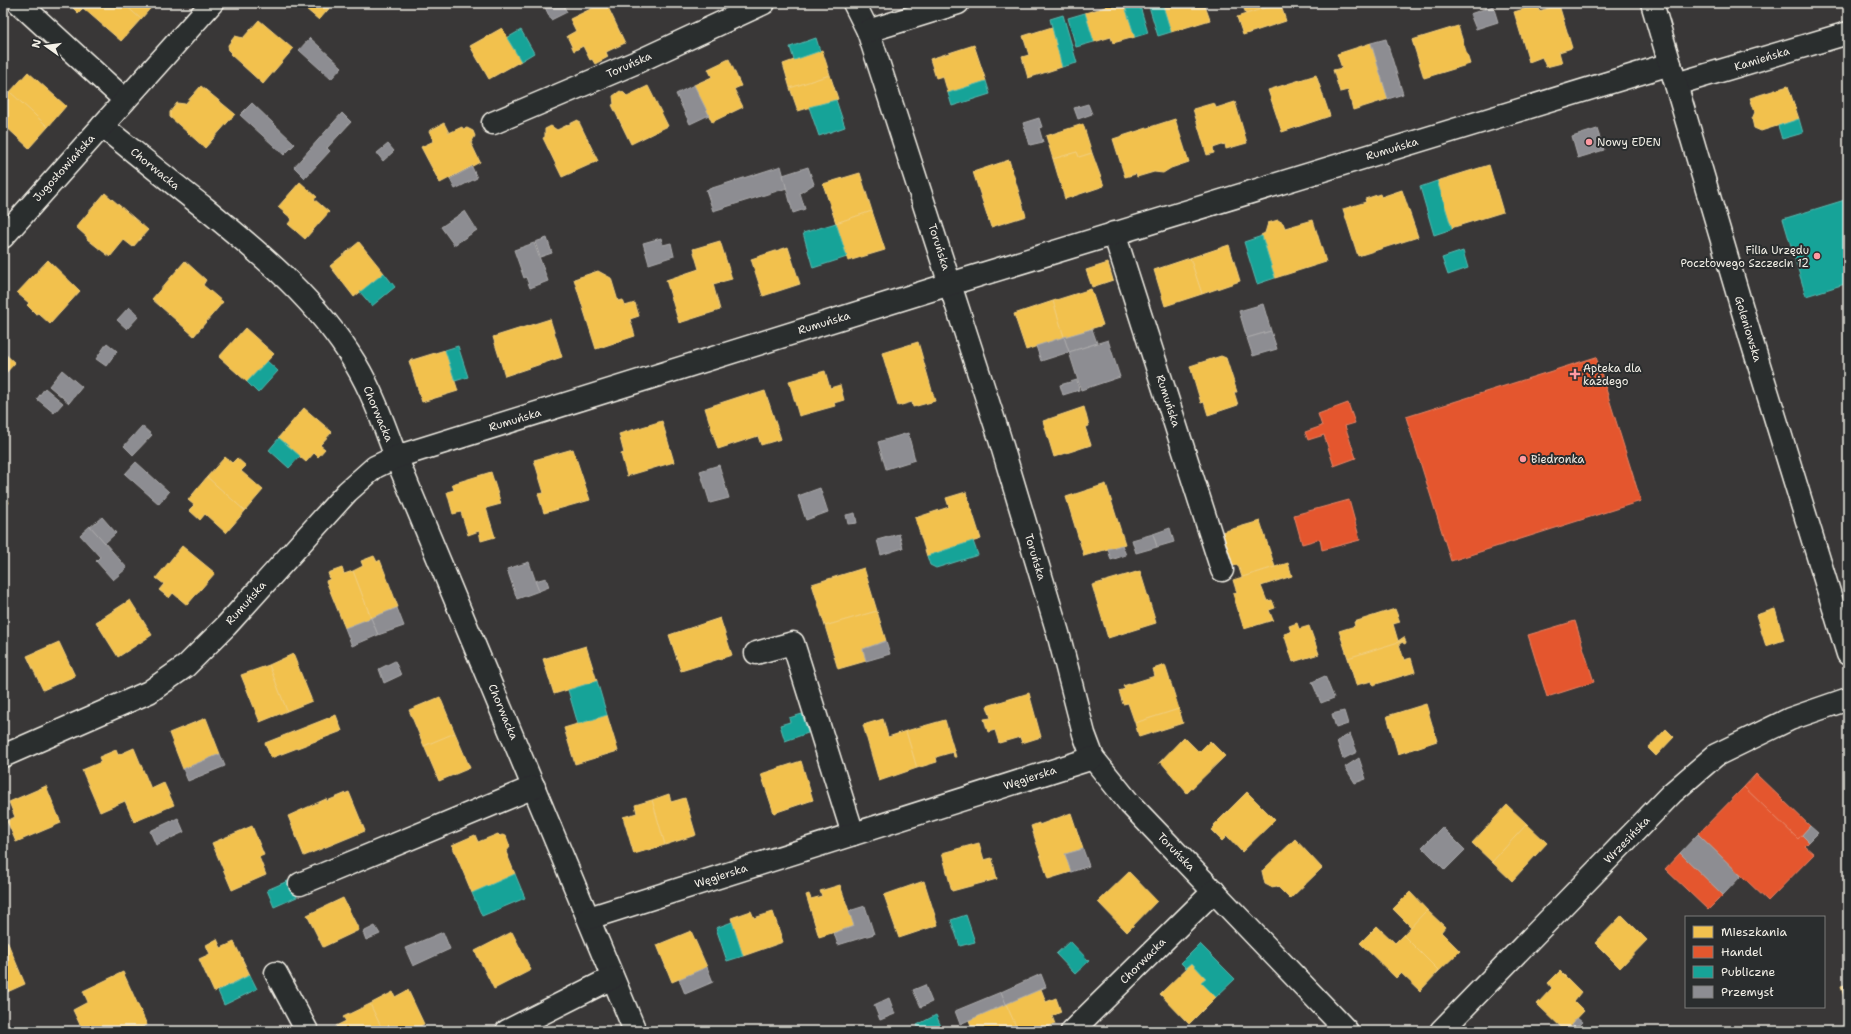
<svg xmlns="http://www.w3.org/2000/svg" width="1851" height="1034" font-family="'Shantell Sans',sans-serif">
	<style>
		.homes { fill: #f2c14e; stroke: #f3cf7c }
		.shops { fill: #e4572e; stroke: #e98566 }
		.public { fill: #17a398; stroke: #59bab0 }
		.industry { fill: #8d8d92; stroke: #acabac }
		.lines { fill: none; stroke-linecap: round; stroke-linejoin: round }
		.street-casing { stroke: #f4f1e8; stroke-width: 25 }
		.secondary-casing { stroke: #f4f1e8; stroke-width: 25 }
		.street { stroke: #2a2d2e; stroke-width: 22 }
		.secondary { stroke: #2a2d2e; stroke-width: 22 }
		.poi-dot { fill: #ff9aa2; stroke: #2a2d2e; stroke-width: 1.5 }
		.labels { text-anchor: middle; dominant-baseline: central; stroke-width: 4; stroke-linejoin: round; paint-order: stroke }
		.street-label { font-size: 11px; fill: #f4f1e8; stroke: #2a2d2e }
		.poi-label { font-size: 11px; fill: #f4f1e8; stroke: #2a2d2e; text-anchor: start }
	</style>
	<rect width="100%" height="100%" fill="#393737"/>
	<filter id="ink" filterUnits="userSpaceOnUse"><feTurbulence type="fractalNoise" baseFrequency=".025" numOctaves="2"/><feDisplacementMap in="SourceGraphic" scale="8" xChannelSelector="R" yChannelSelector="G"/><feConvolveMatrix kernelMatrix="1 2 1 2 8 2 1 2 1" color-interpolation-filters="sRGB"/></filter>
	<g filter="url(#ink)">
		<!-- homes -->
		<g class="homes">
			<polygon points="68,3 123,3 141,19 121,41 83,8 78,13"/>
			<polygon points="123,3 155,3 141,19"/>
			<polygon points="299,3 334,3 319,20"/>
			<polygon points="603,3 606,3 625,43 606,52 608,57 595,64 592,59 590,60 583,46 574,51 567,36 576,31 570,19"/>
			<polygon points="1111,3 1124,3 1135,37 1113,43 1111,37 1094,42 1085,13 1106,7 1105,5"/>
			<polygon points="1162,3 1204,3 1210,20 1171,32"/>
			<polygon points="1242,3 1278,3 1246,14"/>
			<polygon points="1280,3 1286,21 1243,35 1237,17"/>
			<polygon points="1537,5 1539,11 1559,5 1572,48 1559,52 1562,63 1546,67 1542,57 1529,62 1514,12"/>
			<polygon points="259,20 293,49 263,84 230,54 231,53 229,51 228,45 235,36 243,38"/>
			<polygon points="1458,26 1470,64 1424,78 1412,40"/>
			<polygon points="1052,27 1062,67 1028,78 1022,57 1029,55 1023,36"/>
			<polygon points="502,28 521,61 489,79 470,46"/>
			<polygon points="1371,43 1388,99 1353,110 1348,90 1340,92 1333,70 1342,68 1337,54"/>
			<polygon points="974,45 986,81 948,93 943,76 936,78 930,59"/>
			<polygon points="822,50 830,75 790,88 783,64"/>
			<polygon points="729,59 741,86 734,89 743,107 712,122 694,85 712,77 708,69"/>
			<polygon points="28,72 66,106 48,127 10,92"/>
			<polygon points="830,75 838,99 798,111 790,88"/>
			<polygon points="1316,75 1330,116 1282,132 1268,90"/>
			<polygon points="201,86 235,114 205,148 170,117 170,112 177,103 185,104"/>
			<polygon points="648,86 668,126 631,144 612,105 614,104 613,96 620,91 624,93 627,96"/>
			<polygon points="1788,86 1799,119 1761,131 1754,128 1752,119 1755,112 1750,98"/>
			<polygon points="10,92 48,127 29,148 3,124 3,100"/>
			<polygon points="1235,102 1247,143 1226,149 1225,144 1213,148 1214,153 1207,155 1193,109 1214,103 1216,108"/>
			<polygon points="1175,119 1189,162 1171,168 1163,173 1154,172 1137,177 1136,174 1125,177 1113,139"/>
			<polygon points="578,120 598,161 562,177 543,138 545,137 545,129 551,126 557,130"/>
			<polygon points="444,123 449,133 462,127 463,129 467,128 473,131 475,136 471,143 480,162 440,183 421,147 434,141 429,131"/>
			<polygon points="1083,124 1092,153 1079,157 1077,152 1053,159 1046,136"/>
			<polygon points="1077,152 1079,157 1092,153 1104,186 1065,199 1053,159"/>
			<polygon points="1009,160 1026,216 991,227 973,172"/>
			<polygon points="1489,165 1503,212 1451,228 1437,181"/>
			<polygon points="860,173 872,211 836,223 823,184"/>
			<polygon points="300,182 317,197 314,199 329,212 305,239 288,224 292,219 278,207"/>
			<polygon points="1402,190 1418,237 1358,256 1343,209 1366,202 1365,199 1380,194 1381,197"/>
			<polygon points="105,193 148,230 133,247 124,240 110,257 87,239 87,237 76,227"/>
			<polygon points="872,211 885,250 848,261 836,223"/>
			<polygon points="1278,220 1283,223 1285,228 1313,220 1326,262 1275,278 1261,235 1265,233 1268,223"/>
			<polygon points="720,241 732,279 713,284 720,310 679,323 666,280 699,269 693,249"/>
			<polygon points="359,242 384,273 354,297 330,266"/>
			<polygon points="1229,245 1240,281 1202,294 1190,258"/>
			<polygon points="788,247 800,284 763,296 751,259"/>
			<polygon points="1190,258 1202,294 1165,306 1154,270"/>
			<polygon points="48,260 80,291 50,324 38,313 36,314 27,305 29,303 17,293"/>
			<polygon points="185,261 206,280 203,285 223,302 194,336 152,299"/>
			<polygon points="1108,263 1113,280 1092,287 1086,270"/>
			<polygon points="598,271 611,278 618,301 623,300 625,306 635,303 639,316 630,319 635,336 596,349 574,279"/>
			<polygon points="1091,289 1103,325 1064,337 1053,301"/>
			<polygon points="1053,301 1064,337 1026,350 1014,314"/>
			<polygon points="550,319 562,357 505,376 493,337"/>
			<polygon points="245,328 274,354 247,382 219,357"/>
			<polygon points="918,342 935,401 913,407 912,402 898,406 882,353"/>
			<polygon points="445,350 458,391 422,402 409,361"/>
			<polygon points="3,352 15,363 3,376"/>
			<polygon points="1221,356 1226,358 1237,392 1234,392 1238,405 1208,415 1204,402 1201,403 1190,366"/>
			<polygon points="825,371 830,388 840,385 844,400 834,403 835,406 799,416 789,381"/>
			<polygon points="765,391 781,439 761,445 758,436 718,449 705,408 748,394 749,396"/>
			<polygon points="1084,407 1089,426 1085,427 1091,445 1054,457 1043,421"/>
			<polygon points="304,408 332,432 320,445 325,449 318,457 314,453 306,462 278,438"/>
			<polygon points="662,421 674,462 627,476 621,454 624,453 619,434"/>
			<polygon points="573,449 590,500 544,513 538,494 544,493 534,460"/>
			<polygon points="225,457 232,463 237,458 246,466 241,471 263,490 245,511 207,477"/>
			<polygon points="491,472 501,504 486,508 495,537 481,541 479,531 468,535 461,512 453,514 447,492 454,490 452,484"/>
			<polygon points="207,477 245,511 226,533 205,514 200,520 189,510 194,505 188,500"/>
			<polygon points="1106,484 1125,544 1084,556 1066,497"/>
			<polygon points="4,491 9,503 3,506 3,492"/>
			<polygon points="966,492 981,539 927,556 915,518 949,507 946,498"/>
			<polygon points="1260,521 1275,567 1242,577 1238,565 1233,566 1222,532"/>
			<polygon points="182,546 215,573 187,605 173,593 169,598 159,590 164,584 156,578"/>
			<polygon points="374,556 377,562 380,560 398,607 371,618 353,571 363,566 361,561"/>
			<polygon points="1288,563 1292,576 1261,586 1267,601 1272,600 1275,608 1269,610 1273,620 1244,629 1233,594 1237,593 1233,580"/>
			<polygon points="342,568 344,574 353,571 371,618 345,628 326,581 330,579 328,573"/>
			<polygon points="864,568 877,611 825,626 812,584"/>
			<polygon points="1140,571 1156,623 1108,638 1092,585"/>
			<polygon points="130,600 152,635 118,657 96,622"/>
			<polygon points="1395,609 1400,622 1393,624 1398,641 1404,637 1405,640 1348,658 1339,631 1355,626 1354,622"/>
			<polygon points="1775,609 1784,640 1766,646 1756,615"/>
			<polygon points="877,611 886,641 863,649 866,661 838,669 825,626"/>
			<polygon points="720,618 732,655 681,671 669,635"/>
			<polygon points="1297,623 1299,629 1309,626 1319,654 1293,662 1284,634 1291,632 1289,626"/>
			<polygon points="1405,640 1406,643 1404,644 1403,642 1399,644 1404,660 1411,658 1415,672 1373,685 1372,681 1356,685 1348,658"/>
			<polygon points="59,642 75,676 43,690 27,656"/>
			<polygon points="586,646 597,681 554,694 543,659"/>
			<polygon points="293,654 312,701 287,711 269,665"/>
			<polygon points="269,665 287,711 260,722 241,675"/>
			<polygon points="1165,665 1179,709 1135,723 1128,703 1123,704 1119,691 1125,689 1123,686 1155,676 1153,669"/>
			<polygon points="1029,693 1041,737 1022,743 1020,737 999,743 995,730 988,732 984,719 991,718 987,706"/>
			<polygon points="440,697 455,733 424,746 409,710"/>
			<polygon points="1426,704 1437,741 1398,754 1387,716"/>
			<polygon points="1179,709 1183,723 1139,737 1135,723"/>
			<polygon points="336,715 342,731 271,758 265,743"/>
			<polygon points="607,715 618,751 575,764 564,728"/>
			<polygon points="206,718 220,754 183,769 169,733"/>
			<polygon points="883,719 888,737 906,731 917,768 879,781 863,725"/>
			<polygon points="945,720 956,757 954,757 953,752 936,757 937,762 917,768 906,731"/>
			<polygon points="1666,729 1674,737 1656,756 1648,748"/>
			<polygon points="455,733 470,768 439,781 424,746"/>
			<polygon points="1184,737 1199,752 1210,741 1225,756 1187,793 1161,762 1158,764"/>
			<polygon points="134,748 151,789 164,783 174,805 134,822 125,801 100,812 82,770 101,762 99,757 116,750 118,755"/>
			<polygon points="801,761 813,800 774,813 761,774"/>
			<polygon points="46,786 61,823 16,842 7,821 15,817 9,802"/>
			<polygon points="349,792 365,831 304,856 288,816 326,799 327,801"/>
			<polygon points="1247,792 1275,820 1242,852 1227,836 1222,841 1211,830 1215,826 1214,825"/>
			<polygon points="669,794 671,802 685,798 696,835 665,845 652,800"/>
			<polygon points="652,800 665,845 634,854 623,817 637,813 635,805"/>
			<polygon points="1507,805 1527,824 1492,862 1472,843"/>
			<polygon points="1071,813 1083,849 1065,854 1071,872 1048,879 1031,826 1039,823 1039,825"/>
			<polygon points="1527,824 1547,843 1512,881 1492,862"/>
			<polygon points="252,826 264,855 259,857 266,875 232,890 212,843"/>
			<polygon points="498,834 500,836 502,835 506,836 510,847 506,852 515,874 472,893 452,845 475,835 478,842"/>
			<polygon points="1295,839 1322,868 1290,899 1277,886 1271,887 1265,884 1262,871"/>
			<polygon points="979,843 984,860 992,858 997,879 952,891 942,853"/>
			<polygon points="1129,872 1157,901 1127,932 1098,902"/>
			<polygon points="924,881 938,925 899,938 884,895"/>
			<polygon points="840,885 854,926 819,937 806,895 809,894 811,899 822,896 820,891"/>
			<polygon points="1410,892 1427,910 1411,927 1393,909"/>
			<polygon points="343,898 359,930 323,947 307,915"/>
			<polygon points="1427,910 1445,927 1441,932 1460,951 1439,971 1403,935"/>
			<polygon points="751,911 754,918 773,912 783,942 743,956 731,918"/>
			<polygon points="1622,915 1647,940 1620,968 1595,943"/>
			<polygon points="1377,926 1395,943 1403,935 1439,971 1420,991 1401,973 1396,978 1360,943"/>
			<polygon points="691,931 707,967 672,982 657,945"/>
			<polygon points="512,932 531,970 494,989 475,951"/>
			<polygon points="217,939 221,948 234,942 250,975 214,992 199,959 210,954 206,945"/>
			<polygon points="7,941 25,984 5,993 3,988 3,942"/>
			<polygon points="1192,963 1206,978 1201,982 1216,997 1189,1024 1160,994"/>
			<polygon points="1560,971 1581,992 1574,1001 1584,1011 1565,1031 1537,1004 1552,988 1548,983"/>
			<polygon points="123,972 147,1025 133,1031 83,1031 73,1010 88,1002 83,991"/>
			<polygon points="1848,984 1848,1011 1841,986"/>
			<polygon points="1041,989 1046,1002 1056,998 1061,1012 1052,1016 1055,1024 1039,1031 1018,1031 1006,1004"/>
			<polygon points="408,990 424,1024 413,1031 383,1031 370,1004 393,992 395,997"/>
			<polygon points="370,1004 383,1031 338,1031 336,1026 346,1021 343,1017"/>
			<polygon points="1006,1004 1018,1031 973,1031 969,1020"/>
		</g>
		<!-- shops -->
		<g class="shops">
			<polygon points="1596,357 1641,501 1451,561 1406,417"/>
			<polygon points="1348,403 1355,423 1345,426 1356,458 1334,466 1324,435 1308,440 1305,432 1322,426 1318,414"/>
			<polygon points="1349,500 1360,540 1322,550 1320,539 1302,544 1294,515"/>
			<polygon points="1575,621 1594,682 1547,697 1528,635"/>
			<polygon points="1756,774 1810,826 1798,839 1744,787"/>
			<polygon points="1744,787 1798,839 1802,835 1809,842 1805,846 1814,854 1768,901 1698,834"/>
			<polygon points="1680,853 1723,895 1708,910 1665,869"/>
		</g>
		<!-- public -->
		<g class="public">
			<polygon points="1124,3 1139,3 1148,33 1135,37"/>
			<polygon points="1148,3 1162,3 1171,32 1158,36"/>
			<polygon points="1085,13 1094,42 1076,47 1068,18"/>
			<polygon points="1063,15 1077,63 1062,67 1050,19"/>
			<polygon points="521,30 534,53 521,61 507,38"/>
			<polygon points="816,38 820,51 794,60 790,47"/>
			<polygon points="986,81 990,94 952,106 948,93"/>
			<polygon points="836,100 845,127 819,136 809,107"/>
			<polygon points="1799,119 1803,133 1782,139 1778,126"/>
			<polygon points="1437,181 1452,229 1434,235 1420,187"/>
			<polygon points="1848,199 1848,283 1806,296 1783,219"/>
			<polygon points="836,223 847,257 813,268 803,233"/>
			<polygon points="1262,236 1275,278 1257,284 1244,242"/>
			<polygon points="1463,251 1468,268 1448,275 1442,258"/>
			<polygon points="384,273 395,287 372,306 360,292"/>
			<polygon points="458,346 468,377 455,381 445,350"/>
			<polygon points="267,361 278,371 258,393 247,382"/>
			<polygon points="279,438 300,456 289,468 269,450"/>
			<polygon points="973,541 978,555 936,568 930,565 927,556"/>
			<polygon points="597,681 607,715 578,724 568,690"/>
			<polygon points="802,714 808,733 785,741 780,725 790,722 789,718"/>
			<polygon points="515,874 525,898 482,916 472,893"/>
			<polygon points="290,880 297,897 274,907 267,890"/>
			<polygon points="966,915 975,942 960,946 951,920"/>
			<polygon points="732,922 743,956 727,961 716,928"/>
			<polygon points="1070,941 1089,961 1075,974 1056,954"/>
			<polygon points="1200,944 1235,979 1216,997 1201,982 1206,978 1192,963 1186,968 1181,963"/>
			<polygon points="250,975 257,989 224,1005 218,991"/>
			<polygon points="936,1015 943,1031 920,1031 917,1025"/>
		</g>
		<!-- industry -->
		<g class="industry">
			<polygon points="543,3 572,3 572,4 564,7 567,12 551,20"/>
			<polygon points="1493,6 1498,22 1476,29 1470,14"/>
			<polygon points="310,38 342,67 331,79 299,50"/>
			<polygon points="1386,39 1403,94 1388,99 1371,43"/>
			<polygon points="694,85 709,115 690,124 676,94"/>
			<polygon points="252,103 295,144 284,155 240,115"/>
			<polygon points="1088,104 1092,114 1078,119 1074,108"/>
			<polygon points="342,113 351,122 327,148 330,151 305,178 294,167"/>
			<polygon points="1039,118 1042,127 1039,128 1043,142 1030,145 1023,123"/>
			<polygon points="1597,129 1604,150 1578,158 1572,137"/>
			<polygon points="388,144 394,151 383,161 377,153"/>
			<polygon points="781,166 787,188 713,211 706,190"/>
			<polygon points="472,167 477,178 455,189 450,179"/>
			<polygon points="808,167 814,184 800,193 805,209 793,213 783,175"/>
			<polygon points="465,211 477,230 454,245 441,227"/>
			<polygon points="547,238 552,253 540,257 535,242"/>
			<polygon points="661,238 663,245 671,243 674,256 649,264 643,243"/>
			<polygon points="534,243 548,281 530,288 526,277 524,278 514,250"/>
			<polygon points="1263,304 1271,331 1247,338 1239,311"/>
			<polygon points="129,307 139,316 127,329 117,320"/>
			<polygon points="1092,329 1097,343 1069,352 1064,337"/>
			<polygon points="1271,331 1277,349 1253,356 1247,338"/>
			<polygon points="1064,337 1069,352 1041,361 1036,346"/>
			<polygon points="1108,340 1120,377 1081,390 1069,352"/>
			<polygon points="107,343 117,351 106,366 96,359"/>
			<polygon points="62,370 82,387 69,403 49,386"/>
			<polygon points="1077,380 1079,390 1063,395 1060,385"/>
			<polygon points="45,388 63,403 54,413 37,399"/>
			<polygon points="142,426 152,435 133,455 124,446"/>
			<polygon points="908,433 915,460 886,469 878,442"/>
			<polygon points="136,462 169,492 159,504 125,474"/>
			<polygon points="719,465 729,498 710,503 700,471"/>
			<polygon points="820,488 828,512 806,520 798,496"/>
			<polygon points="855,513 857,523 848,524 846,515"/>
			<polygon points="102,517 116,533 105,543 90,527"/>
			<polygon points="90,526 127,568 113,580 96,561 100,557 80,535"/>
			<polygon points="1170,528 1174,542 1157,547 1153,534"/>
			<polygon points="899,534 903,548 881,555 877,540"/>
			<polygon points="1153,534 1157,547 1136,553 1132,540"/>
			<polygon points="1122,545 1126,555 1111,560 1108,549"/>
			<polygon points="529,562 539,591 517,599 507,569"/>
			<polygon points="546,578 549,587 539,591 535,581"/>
			<polygon points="397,608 404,626 378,635 371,618"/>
			<polygon points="371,618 378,635 352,646 345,628"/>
			<polygon points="886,641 890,654 866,661 863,649"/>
			<polygon points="395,661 401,675 384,683 379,669"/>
			<polygon points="1325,676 1334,698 1321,703 1312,682"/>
			<polygon points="1344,711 1348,724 1336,728 1332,714"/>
			<polygon points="1350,734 1357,752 1343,759 1337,741"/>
			<polygon points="220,754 225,766 188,781 183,769"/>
			<polygon points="1359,758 1366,779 1355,783 1345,767"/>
			<polygon points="178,818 184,832 156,845 150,831"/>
			<polygon points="1810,826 1818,833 1809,842 1802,835"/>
			<polygon points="1442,827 1465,850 1445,870 1422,847"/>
			<polygon points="1698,834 1741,876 1723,895 1680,853"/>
			<polygon points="1083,849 1089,866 1071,872 1065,854"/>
			<polygon points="865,906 874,934 838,945 834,933 854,926 849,911"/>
			<polygon points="375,926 380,934 366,940 363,932"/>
			<polygon points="443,932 450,949 413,966 405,948"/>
			<polygon points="707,967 713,982 685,994 679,979"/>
			<polygon points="1041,974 1046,987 1006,1004 1001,992"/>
			<polygon points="925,985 932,1002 921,1007 913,990"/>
			<polygon points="1001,992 1006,1004 960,1024 955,1011"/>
			<polygon points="889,998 895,1014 880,1020 874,1005"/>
			<polygon points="1577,1018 1582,1022 1576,1028 1572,1024"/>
		</g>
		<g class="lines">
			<!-- street casing -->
			<g class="street-casing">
				<g id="street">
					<polyline points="19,3 125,100"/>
					<polyline points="854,3 868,31 999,436 1058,633 1084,734 1093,758 1130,804 1347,1031"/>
					<polyline points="868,31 958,3"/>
					<polyline points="1676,84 1848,33"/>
					<polyline points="493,123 637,62 764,3"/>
					<path d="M102,126C137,154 171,182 206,209C261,254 318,301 355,363C373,393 384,425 396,457L635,1031"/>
					<polyline points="1114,233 1222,570"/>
					<polyline points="3,237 212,3"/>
					<polyline points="756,653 793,643 853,834"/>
					<polyline points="3,756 149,692 186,666 226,626 347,492 375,467 396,457 950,284 1670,64"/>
					<polyline points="300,884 534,787"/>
					<polyline points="589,918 1093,758"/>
					<polyline points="276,973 307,1031"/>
					<polyline points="507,1031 612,978"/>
					<polyline points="1072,1031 1214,891"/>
					<polyline points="1441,1031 1672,793 1716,755 1790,719 1848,699"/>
				</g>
			</g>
			<!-- secondary casing -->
			<g class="secondary-casing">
				<polyline id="secondary" points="1652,3 1751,339 1848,654"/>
			</g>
			<!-- street -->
			<use href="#street" class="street"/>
			<!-- secondary -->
			<use href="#secondary" class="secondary"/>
		</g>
	</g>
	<!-- markers -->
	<g class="poi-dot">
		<circle cx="1589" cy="142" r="4"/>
		<circle cx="1817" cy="256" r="4"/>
		<path d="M1573 368h4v4h4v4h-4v4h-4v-4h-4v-4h4z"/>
		<circle cx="1523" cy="459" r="4"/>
	</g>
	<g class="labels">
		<!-- street labels -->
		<g class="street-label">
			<text transform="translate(1762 59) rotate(-17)">Kamieńska</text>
			<text transform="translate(629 65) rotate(-24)">Toruńska</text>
			<text transform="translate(1392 149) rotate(-17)">Rumuńska</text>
			<text transform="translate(64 168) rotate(-48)">Jugosłowiańska</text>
			<text transform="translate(155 169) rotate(39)">Chorwacka</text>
			<text transform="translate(939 247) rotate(72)">Toruńska</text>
			<text transform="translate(824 323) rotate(-17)">Rumuńska</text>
			<text transform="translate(1748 329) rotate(73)">Goleniowska</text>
			<text transform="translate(1168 401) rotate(72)">Rumuńska</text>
			<text transform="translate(378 414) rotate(67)">Chorwacka</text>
			<text transform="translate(515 420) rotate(-17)">Rumuńska</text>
			<text transform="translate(1035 557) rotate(73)">Toruńska</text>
			<text transform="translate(246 603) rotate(-48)">Rumuńska</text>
			<text transform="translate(503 712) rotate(67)">Chorwacka</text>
			<text transform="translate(1030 778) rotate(-18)">Węgierska</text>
			<text transform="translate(1627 840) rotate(-46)">Wrzesińska</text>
			<text transform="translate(1176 852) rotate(46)">Toruńska</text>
			<text transform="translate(721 876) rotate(-18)">Węgierska</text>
			<text transform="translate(1143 961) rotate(-45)">Chorwacka</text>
		</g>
		<!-- poi labels -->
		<g class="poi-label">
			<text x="1597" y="142">Nowy EDEN</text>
			<text x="1809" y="250" text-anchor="end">Filia Urzędu<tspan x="1809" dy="13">Pocztowego Szczecin 12</tspan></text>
			<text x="1583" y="368">Apteka dla<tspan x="1583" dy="13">każdego</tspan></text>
			<text x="1531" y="459">Biedronka</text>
		</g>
	</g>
	<!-- margin -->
	<rect width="1851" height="1034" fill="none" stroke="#2a2d2e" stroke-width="16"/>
	<rect x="8" y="8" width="1835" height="1018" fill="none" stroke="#f4f1e8" stroke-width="1.5" filter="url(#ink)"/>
	<!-- legend -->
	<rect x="1685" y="916" width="140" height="92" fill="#2a2d2e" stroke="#7b7b78"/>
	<rect x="1693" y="926" width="20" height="12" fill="#f2c14e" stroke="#7b7b78"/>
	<text x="1721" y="936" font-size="12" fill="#f4f1e8">Mieszkania</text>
	<rect x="1693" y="946" width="20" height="12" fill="#e4572e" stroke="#7b7b78"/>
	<text x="1721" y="956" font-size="12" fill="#f4f1e8">Handel</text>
	<rect x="1693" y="966" width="20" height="12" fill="#17a398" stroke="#7b7b78"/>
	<text x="1721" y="976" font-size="12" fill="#f4f1e8">Publiczne</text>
	<rect x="1693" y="986" width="20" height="12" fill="#8d8d92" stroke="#7b7b78"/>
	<text x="1721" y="996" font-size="12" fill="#f4f1e8">Przemysł</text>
	<!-- north arrow -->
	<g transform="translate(46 46) rotate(284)" stroke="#2a2d2e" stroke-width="3" paint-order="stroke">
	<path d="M0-3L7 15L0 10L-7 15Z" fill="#f4f1e8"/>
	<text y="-6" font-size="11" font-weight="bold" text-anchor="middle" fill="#f4f1e8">N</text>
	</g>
</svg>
